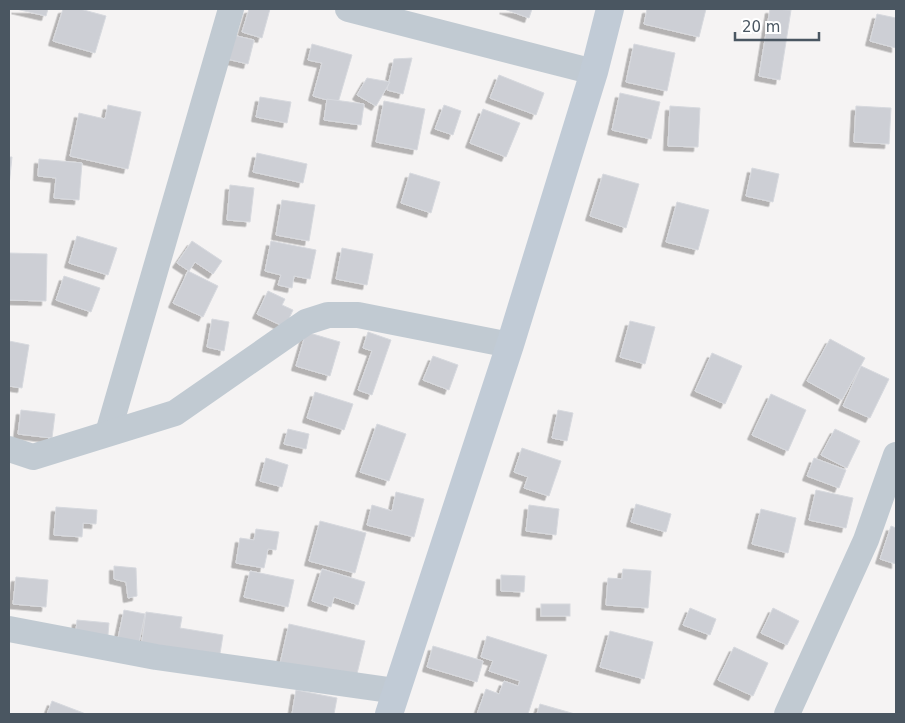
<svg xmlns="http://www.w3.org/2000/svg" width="905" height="723" font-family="'DejaVu Sans',sans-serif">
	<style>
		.building { fill: #cdcfd5; stroke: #d7d9de; filter: url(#shadow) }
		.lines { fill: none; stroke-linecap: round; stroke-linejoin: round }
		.street { stroke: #c1cad2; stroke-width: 26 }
		.secondary { stroke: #c1cbd6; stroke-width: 28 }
	</style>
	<defs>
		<filter id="shadow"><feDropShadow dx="-4.5" dy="4.5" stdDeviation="0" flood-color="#0004"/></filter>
	</defs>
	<rect width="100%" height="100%" fill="#f5f3f3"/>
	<!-- building -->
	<g class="building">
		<polygon points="16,9 48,9 46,16"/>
		<polygon points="63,9 80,9 106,16 95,53 53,41"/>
		<polygon points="249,9 270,9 262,38 242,32"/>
		<polygon points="504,9 532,9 529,18"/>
		<polygon points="647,9 706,9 699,37 644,24"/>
		<polygon points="770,9 791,10 780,80 759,76"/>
		<polygon points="877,14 896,18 896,48 870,41"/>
		<polygon points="233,35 254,40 248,64 227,59"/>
		<polygon points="312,44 352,55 338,103 313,96 322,63 308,60"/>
		<polygon points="634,44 675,53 667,91 626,82"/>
		<polygon points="412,58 403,94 387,90 394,59"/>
		<polygon points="499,75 544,93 536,115 490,98"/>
		<polygon points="367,78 390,82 376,106 357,95"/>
		<polygon points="620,93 660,102 651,139 612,130"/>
		<polygon points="260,97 291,102 287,123 256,117"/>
		<polygon points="327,99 364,104 361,125 324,120"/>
		<polygon points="384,101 425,109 417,150 376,142"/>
		<polygon points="108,105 141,112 128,169 70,156 79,113 105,119"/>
		<polygon points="444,105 461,111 453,135 435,129"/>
		<polygon points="670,106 700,108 698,147 668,146"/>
		<polygon points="856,106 891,108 889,144 854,142"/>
		<polygon points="483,109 520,123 506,157 470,143"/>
		<polygon points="257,153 307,164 303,183 253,172"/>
		<polygon points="9,157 12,157 9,186"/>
		<polygon points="39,159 82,163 79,200 54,198 56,178 38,176"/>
		<polygon points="752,168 779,174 773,202 746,196"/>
		<polygon points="410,173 440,182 431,213 401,203"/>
		<polygon points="603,174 639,184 626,228 590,216"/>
		<polygon points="230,185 254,188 250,222 227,220"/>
		<polygon points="282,200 315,205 309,241 276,235"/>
		<polygon points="677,202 709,210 698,250 666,242"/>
		<polygon points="77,236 117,248 108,275 69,263"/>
		<polygon points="192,241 222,261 213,274 195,262 189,271 177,263"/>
		<polygon points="271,241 316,250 310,279 294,276 292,288 278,285 281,275 265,271"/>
		<polygon points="342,248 373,254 367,285 336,279"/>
		<polygon points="9,253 47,254 46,301 9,300"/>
		<polygon points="188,271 218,286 203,317 173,303"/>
		<polygon points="64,276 100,288 91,312 56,300"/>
		<polygon points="268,291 285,299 282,305 293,310 285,327 257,314"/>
		<polygon points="212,319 229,322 224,351 207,347"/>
		<polygon points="630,321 655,327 645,364 620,357"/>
		<polygon points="306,332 340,342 330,376 296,366"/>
		<polygon points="368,332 391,340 372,395 358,390 372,351 363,348"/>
		<polygon points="830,339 865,358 842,400 807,381"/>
		<polygon points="9,341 29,345 22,388 9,386"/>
		<polygon points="712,353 742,366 725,404 695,391"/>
		<polygon points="433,356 458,365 449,390 423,380"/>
		<polygon points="861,366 889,379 870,418 843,406"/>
		<polygon points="315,392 353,404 344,430 307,418"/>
		<polygon points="771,394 806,410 788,451 752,435"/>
		<polygon points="21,410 55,414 52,438 18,434"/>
		<polygon points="558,410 573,413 567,441 552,438"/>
		<polygon points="377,424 406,434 389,481 360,472"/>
		<polygon points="288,429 309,434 306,449 284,444"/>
		<polygon points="835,429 860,441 847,468 821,455"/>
		<polygon points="522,448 561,461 549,496 524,488 528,477 514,472"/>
		<polygon points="266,458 288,465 282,487 260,481"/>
		<polygon points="814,458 846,470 839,488 807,476"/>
		<polygon points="816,490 853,498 846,528 809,520"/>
		<polygon points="396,492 424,499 414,537 367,525 372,505 392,511"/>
		<polygon points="636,504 671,514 666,532 631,522"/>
		<polygon points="529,505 559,509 556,535 526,531"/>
		<polygon points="56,507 97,510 96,524 83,523 82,537 54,535"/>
		<polygon points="761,509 796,518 788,553 752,544"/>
		<polygon points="320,521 366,533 355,573 309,561"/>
		<polygon points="891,526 896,528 896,564 880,559"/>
		<polygon points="256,529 279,532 276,550 268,549 264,568 236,563 240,538 254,540"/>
		<polygon points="114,566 136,568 137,596 128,598 126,582 114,579"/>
		<polygon points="322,569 365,582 358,605 334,597 331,607 312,601"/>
		<polygon points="623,569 651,571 648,608 606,605 608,578 622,579"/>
		<polygon points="250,571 294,580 288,607 244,597"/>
		<polygon points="501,575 525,576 524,592 501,591"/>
		<polygon points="16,577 48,580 46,607 13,604"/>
		<rect x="541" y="604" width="29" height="12"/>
		<polygon points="690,608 716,619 710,635 683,625"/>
		<polygon points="773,608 799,621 787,645 761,633"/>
		<polygon points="124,610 145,614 138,647 117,643"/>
		<polygon points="146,612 182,617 180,628 223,635 219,660 141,647"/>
		<polygon points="77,620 109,623 107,646 75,642"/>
		<polygon points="289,624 365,641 354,686 279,668"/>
		<polygon points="610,631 653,642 644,679 600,667"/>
		<polygon points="487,636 547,655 528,714 477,714 486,689 499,694 504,681 518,686 520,681 489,671 493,661 481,657"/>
		<polygon points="433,646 483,661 477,682 427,667"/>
		<polygon points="734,647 768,663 753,696 718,680"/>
		<polygon points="296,690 337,698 334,714 292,714"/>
		<polygon points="52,701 86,714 47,714"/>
		<polygon points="540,704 575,714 537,714"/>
	</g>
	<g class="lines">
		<!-- street -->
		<g class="street">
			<polyline points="348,9 594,72"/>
			<polyline points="108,433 231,9"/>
			<polyline points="9,449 33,457 175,413 306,322 328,315 358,315 510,345"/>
			<polyline points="9,629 156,657 396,691"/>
			<polyline points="787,714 866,540 896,455"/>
		</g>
		<!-- secondary -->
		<polyline class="secondary" points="389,714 510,345 594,72 610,9"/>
	</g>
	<!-- border -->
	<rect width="905" height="723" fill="none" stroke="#4a5661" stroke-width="20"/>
	<!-- scale -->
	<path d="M735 32v8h84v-8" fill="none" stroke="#4a5661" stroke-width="2.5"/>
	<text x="742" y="32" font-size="15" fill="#4a5661" stroke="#ffffff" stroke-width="4" paint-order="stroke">20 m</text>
</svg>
